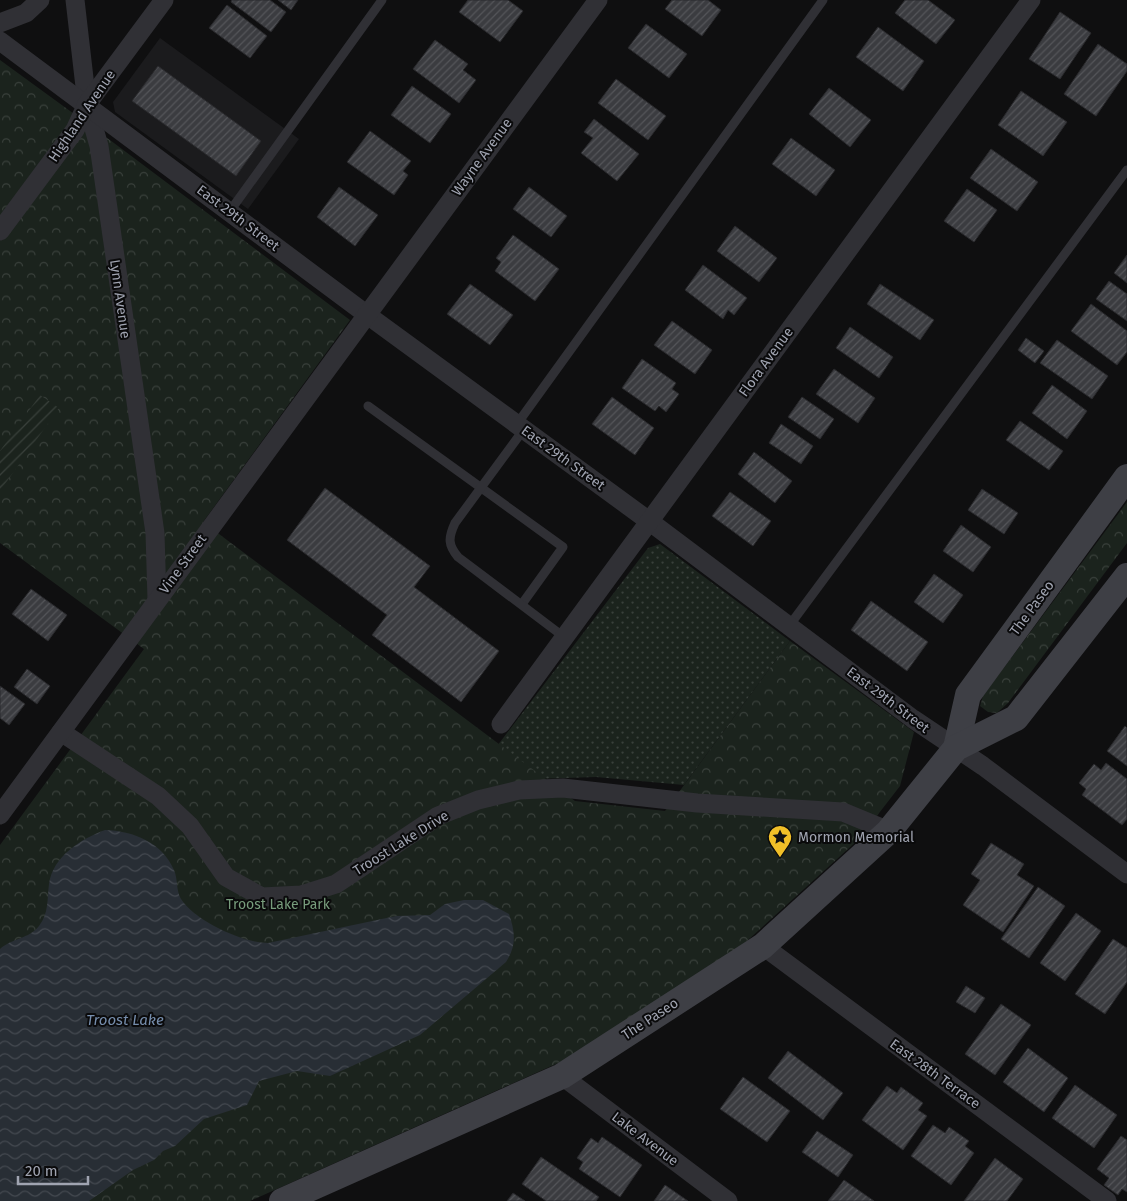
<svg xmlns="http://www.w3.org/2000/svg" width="1127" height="1201" font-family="'Fira Sans',sans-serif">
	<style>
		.built { fill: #1b1b1d }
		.grass { fill: url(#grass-dots) }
		.park { fill: url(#park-crowns) }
		.garden { fill: url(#garden-furrows) }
		.water { fill: url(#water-waves) }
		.building { fill: url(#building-hatch); stroke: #29292c }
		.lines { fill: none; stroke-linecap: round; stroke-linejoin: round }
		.lane { stroke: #303035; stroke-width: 9 }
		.street { stroke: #303035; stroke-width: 19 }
		.secondary { stroke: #3e3f45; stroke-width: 26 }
		.labels { text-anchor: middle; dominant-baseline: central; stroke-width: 4; stroke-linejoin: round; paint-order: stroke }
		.street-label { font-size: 14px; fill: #a0a4b1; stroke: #0a0a0b }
		.poi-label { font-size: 14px; fill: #a0a4b1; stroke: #0a0a0b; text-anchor: start }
		.park-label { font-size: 14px; fill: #779c7c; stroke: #0a0a0b }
		.water-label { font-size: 15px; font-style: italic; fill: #768ead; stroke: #0a0a0b }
	</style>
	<defs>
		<pattern id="grass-dots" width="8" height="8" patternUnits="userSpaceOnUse" patternTransform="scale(1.25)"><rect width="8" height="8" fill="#1b231d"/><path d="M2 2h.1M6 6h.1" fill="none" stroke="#39403b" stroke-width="1.8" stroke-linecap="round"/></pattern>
		<pattern id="park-crowns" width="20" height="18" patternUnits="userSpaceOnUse" patternTransform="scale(1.25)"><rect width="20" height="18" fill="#1b231d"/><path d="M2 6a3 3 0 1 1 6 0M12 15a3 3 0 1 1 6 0" fill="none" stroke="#39403b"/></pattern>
		<pattern id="garden-furrows" width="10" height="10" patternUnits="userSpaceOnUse" patternTransform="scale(1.25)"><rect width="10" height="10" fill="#1b231d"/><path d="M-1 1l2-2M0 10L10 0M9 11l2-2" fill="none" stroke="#39403b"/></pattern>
		<pattern id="water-waves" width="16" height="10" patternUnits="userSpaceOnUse" patternTransform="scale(1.25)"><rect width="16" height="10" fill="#282e35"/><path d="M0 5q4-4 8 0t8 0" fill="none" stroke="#444950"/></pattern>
		<pattern id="building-hatch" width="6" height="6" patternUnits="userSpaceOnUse" patternTransform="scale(1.25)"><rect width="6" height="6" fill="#3b3c40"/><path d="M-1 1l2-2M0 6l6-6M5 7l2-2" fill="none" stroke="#545559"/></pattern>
	</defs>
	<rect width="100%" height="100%" fill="#0f0f10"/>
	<!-- built -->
	<polygon class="built" points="160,38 299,139 248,209 115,112 113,102"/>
	<!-- grass -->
	<polygon class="grass" points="660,544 790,641 684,785 596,777 533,779 494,750 648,548"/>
	<!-- park -->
	<g class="park">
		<polygon points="0,60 114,143 350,320 203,522 575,801 665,811 790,641 914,732 900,786 859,839 737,950 567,1059 250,1201 0,1201 0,845 144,649 0,543"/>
		<polygon points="1127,502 1127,543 1008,703 997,713 988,712 980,706 983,696"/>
	</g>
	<!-- garden -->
	<polygon class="garden" points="40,395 59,408 0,491 0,451"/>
	<!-- water -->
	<path class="water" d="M105,830C133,831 162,842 174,870C178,879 176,891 181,899C195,921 243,943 268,943L396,916L430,915L445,904L464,900H483L509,914C515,932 517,945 506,962L420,1035L330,1076L297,1071L259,1081L247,1105L204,1119L175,1146L163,1151L154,1160L133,1170L89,1201H0V949C12,938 29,939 39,926C49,913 47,899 49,884C53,856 81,839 105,830Z"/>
	<!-- building -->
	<g class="building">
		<polygon points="232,0 270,0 286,12 271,32 231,2"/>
		<polygon points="278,0 298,0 291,10"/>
		<polygon points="468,0 508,0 523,11 500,42 459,12"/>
		<polygon points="672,0 708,0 721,10 702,36 665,9"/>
		<polygon points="905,0 928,0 955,20 936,44 895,13"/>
		<polygon points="227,5 267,36 250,58 209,28"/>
		<polygon points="1060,12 1091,33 1060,79 1029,59"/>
		<polygon points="646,24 687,54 669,78 628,48"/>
		<polygon points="878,27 924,61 903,91 856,57"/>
		<polygon points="435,40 468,64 463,70 476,80 459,103 413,69"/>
		<polygon points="1098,44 1127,64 1127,71 1096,116 1064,94"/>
		<polygon points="158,66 261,141 236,176 132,101"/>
		<polygon points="616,79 666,116 648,140 598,103"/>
		<polygon points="412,86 451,114 430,143 391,115"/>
		<polygon points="829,88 871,120 850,147 809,114"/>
		<polygon points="1021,91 1067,122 1043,156 998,125"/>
		<polygon points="594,119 639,154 617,181 581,153 593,138 584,132"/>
		<polygon points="370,131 411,161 403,171 408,175 394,195 347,162"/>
		<polygon points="791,138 835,170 816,196 772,164"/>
		<polygon points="991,149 1038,182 1017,211 970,178"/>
		<polygon points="339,187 378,215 355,246 317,217"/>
		<polygon points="529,187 567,216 551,237 513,209"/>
		<polygon points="967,189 997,210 974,242 944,221"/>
		<polygon points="735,226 777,258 759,282 717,251"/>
		<polygon points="513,235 559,269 535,301 495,271 501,262 496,258"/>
		<polygon points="1127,255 1127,283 1114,273"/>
		<polygon points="703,265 747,298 734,315 728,310 723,319 685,290"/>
		<polygon points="1109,281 1127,294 1127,321 1096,299"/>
		<polygon points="470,284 513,315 490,345 447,314"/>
		<polygon points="880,284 934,320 920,340 867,304"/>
		<polygon points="1091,304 1127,331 1127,352 1117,365 1071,331"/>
		<polygon points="672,321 712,350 695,374 654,345"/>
		<polygon points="850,327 893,357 879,378 836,348"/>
		<polygon points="1026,338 1044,351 1035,363 1018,350"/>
		<polygon points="1057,340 1108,376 1092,399 1040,363"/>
		<polygon points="642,359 676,383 672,389 679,394 666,412 659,406 655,411 622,388"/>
		<polygon points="834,369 875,398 858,423 816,394"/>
		<polygon points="1052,385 1087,411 1067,439 1032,413"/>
		<polygon points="612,397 654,428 635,455 592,424"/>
		<polygon points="802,397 834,419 820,439 788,417"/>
		<polygon points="1020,421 1063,451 1049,470 1006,440"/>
		<polygon points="781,424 813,446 801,464 769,443"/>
		<polygon points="754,452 792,481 775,503 738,474"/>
		<polygon points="325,488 430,566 414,587 499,651 461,702 372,635 387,615 287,540"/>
		<polygon points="982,489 1018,513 1004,534 968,510"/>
		<polygon points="730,492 771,521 753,546 712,516"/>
		<polygon points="961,525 991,547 973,572 943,551"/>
		<polygon points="934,574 963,595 943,623 914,602"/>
		<polygon points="31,589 67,615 48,641 12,614"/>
		<polygon points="871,601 928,642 907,671 851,630"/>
		<polygon points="27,669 50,686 37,704 14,687"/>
		<polygon points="0,686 25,704 9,725 0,718"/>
		<polygon points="1125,726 1127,728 1127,766 1107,751"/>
		<polygon points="1106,763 1127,779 1127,819 1122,825 1082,795 1086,789 1079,783 1094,764 1101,770"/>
		<polygon points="991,843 1024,864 1017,875 1034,886 1003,932 963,905 980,880 971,874"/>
		<polygon points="1038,887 1065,906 1029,958 1001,939"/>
		<polygon points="1076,913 1101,931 1065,981 1040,963"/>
		<polygon points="1113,939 1127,948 1127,982 1105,1014 1075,994"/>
		<polygon points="966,986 985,998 975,1013 956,1002"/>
		<polygon points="1001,1004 1031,1025 995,1075 965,1054"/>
		<polygon points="1028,1048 1068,1078 1044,1112 1003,1082"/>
		<polygon points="788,1051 843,1093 823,1120 768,1078"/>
		<polygon points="743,1077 790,1111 767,1142 720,1109"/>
		<polygon points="1075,1085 1117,1115 1094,1148 1052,1118"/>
		<polygon points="887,1086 897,1093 901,1087 923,1103 918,1110 927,1116 903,1150 862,1120"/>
		<polygon points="933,1125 945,1133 949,1127 969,1141 965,1146 974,1153 951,1185 911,1156"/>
		<polygon points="817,1131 853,1155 838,1177 802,1152"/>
		<polygon points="1121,1136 1127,1140 1127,1192 1122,1189 1118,1195 1104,1185 1109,1178 1097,1169"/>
		<polygon points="602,1137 642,1165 620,1197 579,1169 583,1162 577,1158 591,1138 598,1143"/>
		<polygon points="541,1157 599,1197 596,1201 546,1201 522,1184"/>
		<polygon points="995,1158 1023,1179 1007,1201 964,1201"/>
		<polygon points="844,1180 874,1201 828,1201"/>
		<polygon points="665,1185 688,1201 654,1201"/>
		<polygon points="513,1193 525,1201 507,1201"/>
	</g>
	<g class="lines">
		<!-- lane -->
		<g class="lane">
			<polyline points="230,211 382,0"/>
			<polyline points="368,406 563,547 522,604"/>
			<polyline points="517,424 823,0"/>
			<path d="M524,429L455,523C448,538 448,545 458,557L564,637"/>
			<polyline points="789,626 1127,170"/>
		</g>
		<!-- street -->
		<g class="street">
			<polyline points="75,0 87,104 99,146 155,533 157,600"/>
			<polyline points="0,23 26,13 40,0"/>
			<polyline points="0,41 366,314 649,521 913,719 983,766 1127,874"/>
			<polyline points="0,231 75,130 87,104 164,0"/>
			<polyline points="501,724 1031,0"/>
			<polyline points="61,732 158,796 190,826 226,877 262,897 301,895 336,884 438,816 478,800 519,790 563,788 697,803 843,812 889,831"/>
			<polyline points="0,815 598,0"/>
			<polyline points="763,946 1107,1201"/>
			<polyline points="562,1076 728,1201"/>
		</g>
		<!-- secondary -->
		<g class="secondary">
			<polyline points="956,748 968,695 1127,477"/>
			<polyline points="282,1201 562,1076 763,946 889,831 956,748 1016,718 1127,576"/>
		</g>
	</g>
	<!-- icons -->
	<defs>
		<g id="sight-pin" transform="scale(1.25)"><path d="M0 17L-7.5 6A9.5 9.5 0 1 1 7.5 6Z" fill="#f0bf28" stroke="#0a0a0b"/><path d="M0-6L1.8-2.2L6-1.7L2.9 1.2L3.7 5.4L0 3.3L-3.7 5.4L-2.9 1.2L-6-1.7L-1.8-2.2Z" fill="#111"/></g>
	</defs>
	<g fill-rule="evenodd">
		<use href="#sight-pin" x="780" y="837"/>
	</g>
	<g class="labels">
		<!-- street labels -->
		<g class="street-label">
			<text transform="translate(82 116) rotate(-56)">Highland Avenue</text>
			<text transform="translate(482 157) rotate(-54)">Wayne Avenue</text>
			<text transform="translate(238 218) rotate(37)">East 29th Street</text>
			<text transform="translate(120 299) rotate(82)">Lynn Avenue</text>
			<text transform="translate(766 362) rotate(-54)">Flora Avenue</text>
			<text transform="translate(563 458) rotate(36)">East 29th Street</text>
			<text transform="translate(183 564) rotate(-54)">Vine Street</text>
			<text transform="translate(1032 608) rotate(-54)">The Paseo</text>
			<text transform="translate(888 700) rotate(37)">East 29th Street</text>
			<text transform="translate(401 843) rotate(-32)">Troost Lake Drive</text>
			<text transform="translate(650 1019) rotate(-33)">The Paseo</text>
			<text transform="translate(935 1074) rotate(36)">East 28th Terrace</text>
			<text transform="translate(645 1139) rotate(37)">Lake Avenue</text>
		</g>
		<!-- poi labels -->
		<g class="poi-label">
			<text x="798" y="837">Mormon Memorial</text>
		</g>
		<!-- park labels -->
		<g class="park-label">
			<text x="278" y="904">Troost Lake Park</text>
		</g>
		<!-- water labels -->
		<g class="water-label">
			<text x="125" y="1020">Troost Lake</text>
		</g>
	</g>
	<!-- scale -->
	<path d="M18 1176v8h70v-8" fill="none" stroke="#a0a4b1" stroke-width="2.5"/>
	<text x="25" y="1176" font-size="15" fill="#a0a4b1" stroke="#0a0a0b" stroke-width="4" paint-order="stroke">20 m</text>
</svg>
